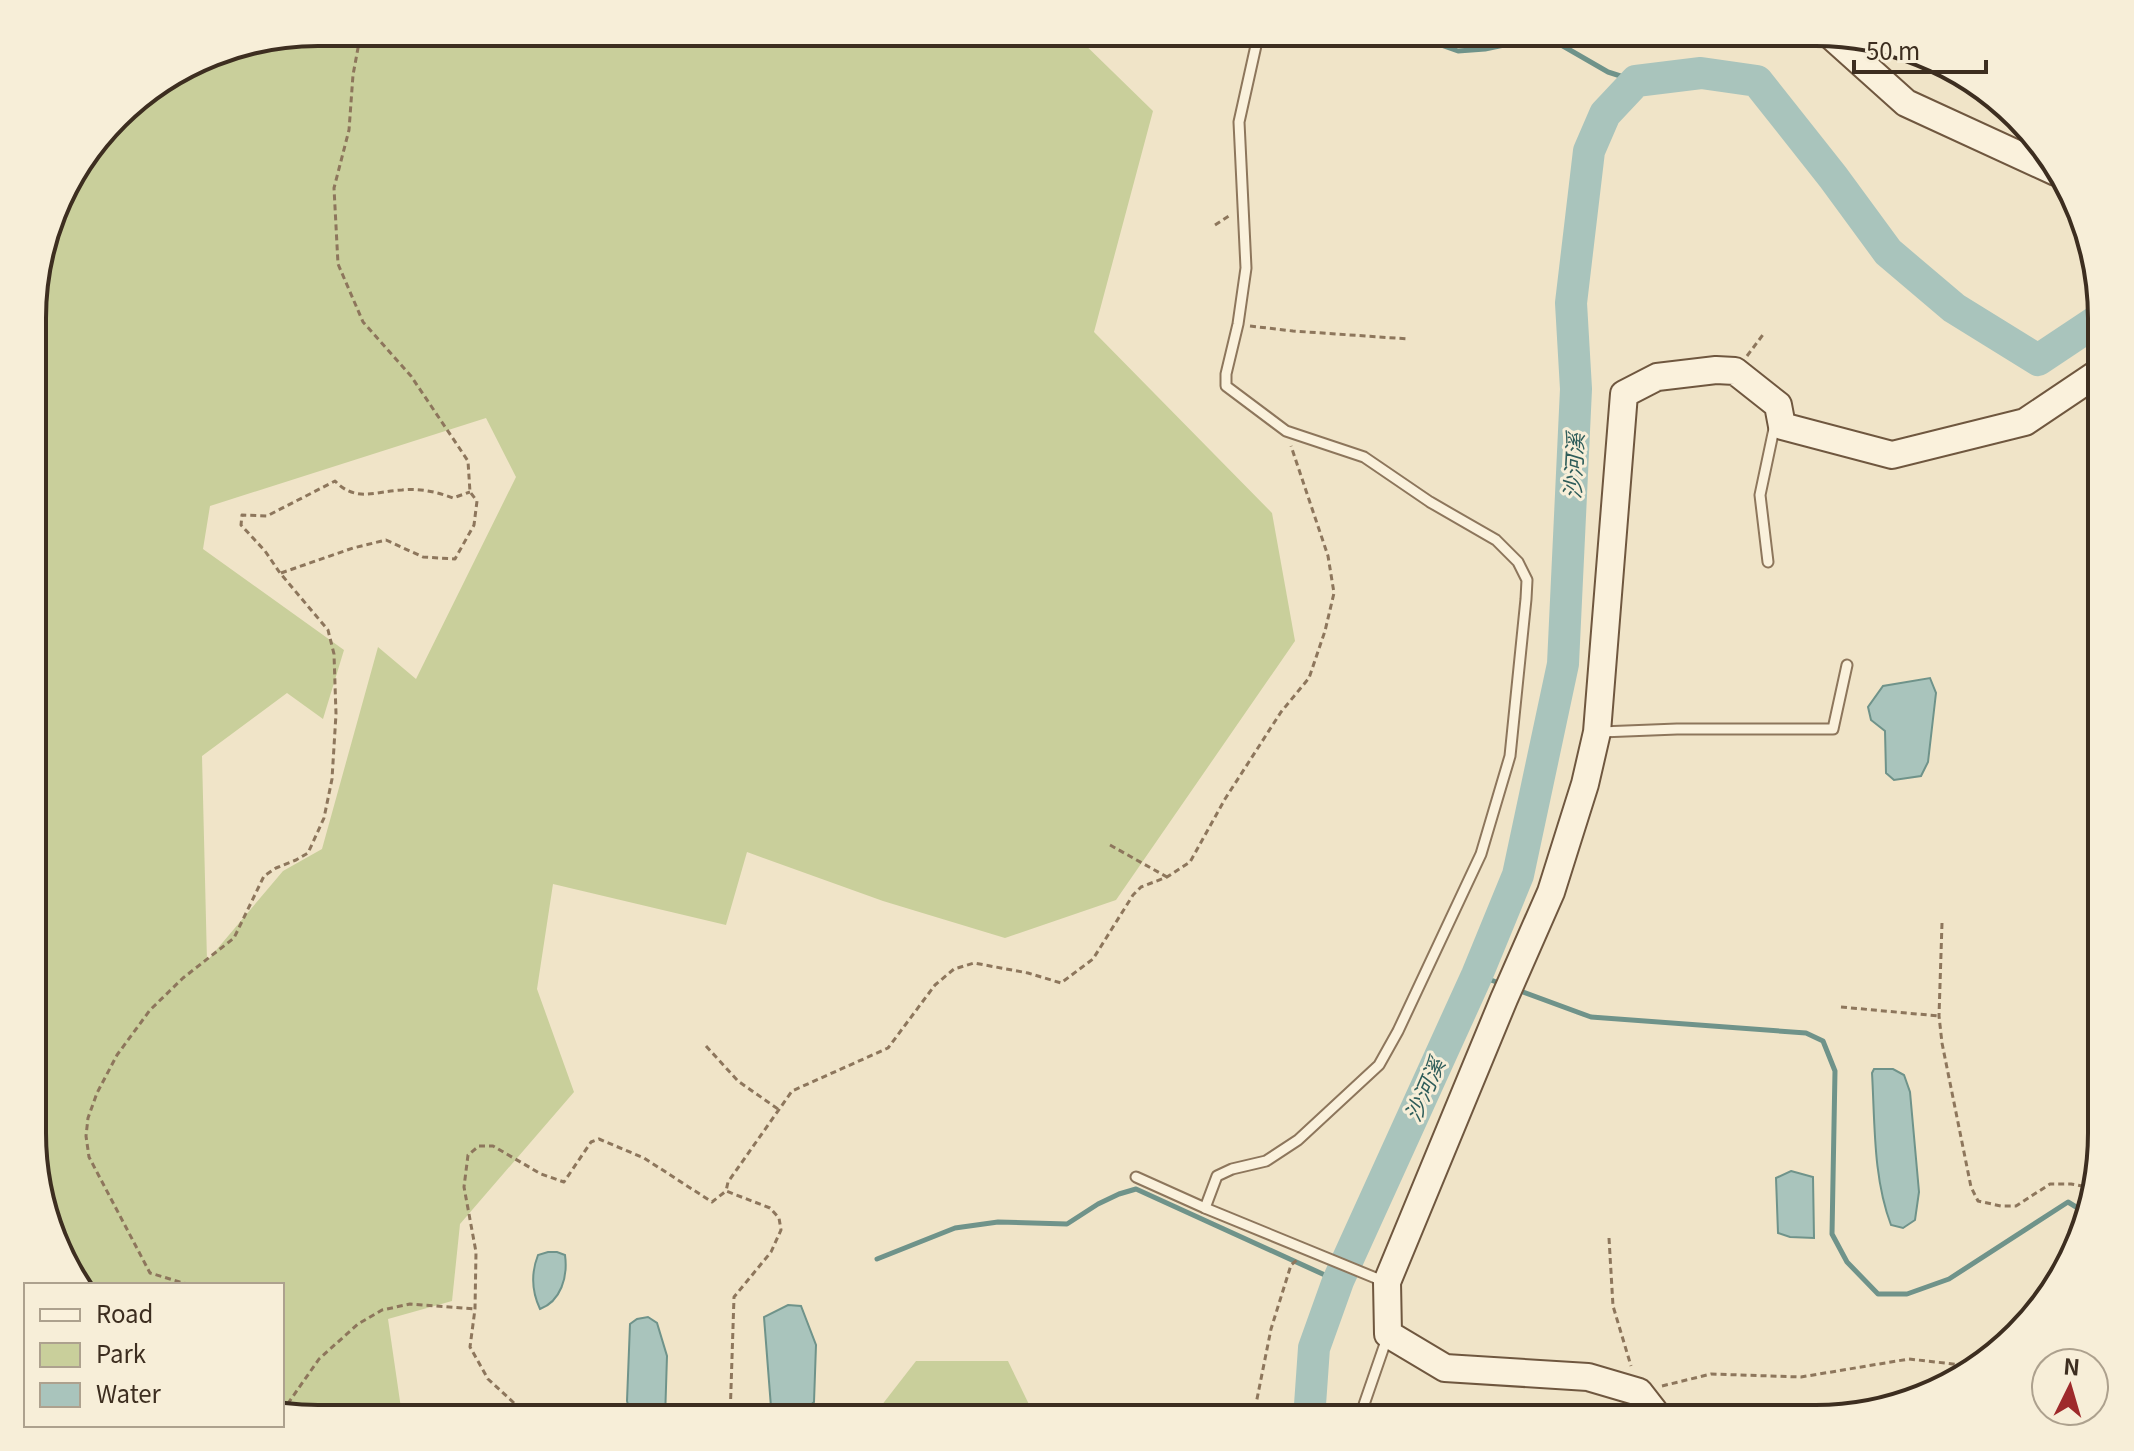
<svg xmlns="http://www.w3.org/2000/svg" width="2134" height="1451" font-family="Georgia,'Noto Sans TC',serif">
	<style>
		.green { fill: #c9cf9b; fill-rule: evenodd }
		.water { fill: #a9c4bc; stroke: #6f938a; stroke-width: 2 }
		.lines { fill: none; stroke-linecap: round; stroke-linejoin: round }
		.stream { stroke: #6f938a; stroke-width: 5 }
		.river { stroke: #a9c4bc; stroke-width: 32 }
		.lane-casing { stroke: #8d765c; stroke-width: 13 }
		.secondary-casing { stroke: #6f573f; stroke-width: 30 }
		.path { stroke: #8d765c; stroke-width: 3; stroke-dasharray: 6 4; stroke-linecap: butt }
		.lane { stroke: #faf1dc; stroke-width: 9 }
		.secondary { stroke: #faf1dc; stroke-width: 26 }
		.labels { text-anchor: middle; dominant-baseline: central; stroke-width: 6; stroke-linejoin: round; paint-order: stroke }
		.water-label { font-size: 22px; font-style: italic; fill: #2f5d5a; stroke: #f7eed8 }
		.rim { fill: none; stroke: #3d2e20; stroke-width: 4 }
	</style>
	<rect width="100%" height="100%" fill="#f0e4c8"/>
	<!-- green -->
	<g class="green">
		<path d="M318,32H1072L1153,111L1094,332L1272,513L1295,641L1116,900L1005,938L883,901L747,852L726,925L553,884L537,989L574,1092L460,1224L452,1301L388,1319L402,1415L419,1418H300L282,1415V1285H78L70,1276L34,1170V281L62,191L129,103L209,54ZM486,418L516,477L416,679L378,647L322,849L283,871L207,961L202,756L287,693L323,719L344,650L203,549L210,506Z"/>
		<polygon points="916,1361 1008,1361 1036,1419 871,1419"/>
	</g>
	<!-- water -->
	<g class="water">
		<polygon points="1930,678 1936,693 1928,762 1921,776 1894,780 1886,773 1885,731 1871,720 1868,707 1883,686"/>
		<path d="M1874,1069H1893L1904,1075L1910,1092L1919,1192L1915,1220L1903,1228L1891,1225C1873,1177 1875,1124 1872,1073Z"/>
		<polygon points="1791,1171 1813,1177 1814,1238 1790,1237 1778,1233 1776,1178"/>
		<path d="M548,1252H557L565,1255C568,1277 561,1301 540,1309C532,1292 531,1273 538,1255Z"/>
		<polygon points="788,1305 801,1306 816,1345 814,1402 806,1409 771,1407 764,1317"/>
		<polygon points="648,1317 657,1323 667,1356 665,1419 632,1419 627,1401 630,1324 637,1319"/>
	</g>
	<g class="lines">
		<!-- stream -->
		<g class="stream">
			<polyline points="1424,39 1458,51 1485,49 1528,40 1556,42 1608,72 1636,81"/>
			<polyline points="1477,975 1502,984"/>
			<polyline points="1515,989 1591,1017 1806,1033 1823,1041 1835,1071 1832,1234 1847,1262 1878,1294 1907,1294 1949,1279 2068,1202 2089,1215"/>
			<polyline points="877,1259 955,1228 998,1222 1067,1224 1098,1204 1119,1194 1136,1189 1338,1281"/>
		</g>
		<!-- river -->
		<polyline class="river" points="1309,1419 1314,1348 1338,1281 1477,975 1518,875 1563,664 1576,389 1571,303 1589,151 1605,114 1636,81 1701,73 1757,81 1833,177 1888,252 1954,308 2038,360 2101,318"/>
		<!-- lane casing -->
		<g class="lane-casing">
			<g id="lane">
				<polyline points="1768,562 1760,495 1775,424"/>
				<polyline points="1601,732 1677,729 1833,729 1847,665"/>
				<polyline points="1136,1177 1205,1208 1383,1281"/>
				<polyline points="1205,1208 1217,1176 1232,1169 1266,1161 1298,1140 1379,1065 1398,1031 1481,854 1510,756 1526,599 1527,580 1518,562 1496,540 1430,502 1364,457 1286,431 1226,386 1226,374 1238,324 1246,268 1239,122 1259,32"/>
				<polyline points="1359,1419 1388,1335"/>
			</g>
		</g>
		<!-- secondary casing -->
		<g class="secondary-casing">
			<g id="secondary">
				<polyline points="1828,33 1906,103 2056,172"/>
				<polyline points="1660,1419 1639,1392 1588,1377 1445,1368 1388,1334 1387,1282 1504,999 1551,892 1585,784 1597,732 1624,394 1657,377 1716,370 1735,371 1778,405 1782,426 1892,455 2025,422 2101,371"/>
			</g>
		</g>
		<!-- path -->
		<g class="path">
			<polyline points="1215,225 1229,216"/>
			<polyline points="1250,326 1293,331 1409,339"/>
			<polyline points="1747,356 1765,332"/>
			<polyline points="281,573 353,548 386,540 423,557 455,559 474,525 477,501 470,492 468,461 411,376 363,322 338,264 334,188 349,130 353,75 361,32"/>
			<polyline points="1110,845 1167,877"/>
			<polyline points="1942,923 1939,1016 1942,1043 1971,1187 1978,1201 2001,1206 2016,1206 2050,1184 2071,1184 2094,1188"/>
			<polyline points="1841,1007 1939,1016"/>
			<polyline points="706,1046 738,1081 778,1109"/>
			<polyline points="1609,1238 1613,1306 1631,1366"/>
			<path d="M190,1285L150,1273L89,1157L86,1136L88,1118L97,1093L117,1055L150,1010L183,978L234,938L264,876L276,868L296,860L308,853L324,818L332,779L336,714L334,654L328,630L280,573L265,551L241,525L242,515L267,516L335,481C356,503 376,491 402,490C420,488 437,492 453,498L470,492"/>
			<polyline points="1662,1386 1711,1374 1801,1377 1909,1359 1971,1366"/>
			<polyline points="514,1403 488,1379 470,1347 475,1309 476,1252 464,1187 468,1155 479,1146 493,1146 541,1174 564,1182 591,1142 599,1139 644,1158 712,1202 726,1191"/>
			<polyline points="282,1412 319,1359 358,1324 382,1310 410,1304 475,1309"/>
			<polyline points="730,1419 734,1297 771,1252 781,1230 779,1218 770,1208 726,1191 728,1182 792,1091 888,1048 935,985 954,969 974,963 1028,973 1061,983 1093,959 1133,895 1141,887 1167,877 1190,862 1225,799 1281,712 1309,678 1325,631 1334,593 1328,556 1291,446"/>
			<polyline points="1253,1419 1271,1329 1291,1265 1298,1259"/>
		</g>
		<!-- lane -->
		<use href="#lane" class="lane"/>
		<!-- secondary -->
		<use href="#secondary" class="secondary"/>
	</g>
	<g class="labels">
		<!-- water labels -->
		<g class="water-label">
			<text transform="translate(1572 466) rotate(-87)">沙河溪</text>
			<text transform="translate(1423 1089) rotate(-66)">沙河溪</text>
		</g>
	</g>
	<!-- crop -->
	<path d="M0 0H2134V1451H0ZM318 46H1816A272 272 0 0 1 2088 318V1133A272 272 0 0 1 1816 1405H318A272 272 0 0 1 46 1133V318A272 272 0 0 1 318 46Z" fill="#f7eed8" fill-rule="evenodd"/>
	<path class="rim" d="M318 46H1816A272 272 0 0 1 2088 318V1133A272 272 0 0 1 1816 1405H318A272 272 0 0 1 46 1133V318A272 272 0 0 1 318 46Z"/>
	<!-- legend -->
	<rect x="24" y="1283" width="260" height="144" fill="#f7eed8" stroke="#ada18e" stroke-width="2"/>
	<rect x="40" y="1309" width="40" height="12" fill="#faf1dc" stroke="#ada18e" stroke-width="2"/>
	<text x="96" y="1323" font-size="24" fill="#3d2e20">Road</text>
	<rect x="40" y="1343" width="40" height="24" fill="#c9cf9b" stroke="#ada18e" stroke-width="2"/>
	<text x="96" y="1363" font-size="24" fill="#3d2e20">Park</text>
	<rect x="40" y="1383" width="40" height="24" fill="#a9c4bc" stroke="#ada18e" stroke-width="2"/>
	<text x="96" y="1403" font-size="24" fill="#3d2e20">Water</text>
	<!-- north arrow -->
	<g transform="translate(2070 1387) rotate(5)"><circle r="38" fill="#f7eed8" stroke="#ada18e" stroke-width="2"/>
	<path d="M0-6L14 30L0 20L-14 30Z" fill="#9e2a2b"/>
	<text y="-12" font-size="22" font-weight="bold" text-anchor="middle" fill="#3d2e20">N</text>
	</g>
	<!-- scale -->
	<path d="M1854 60v12h132v-12" fill="none" stroke="#3d2e20" stroke-width="4"/>
	<text x="1866" y="60" font-size="24" fill="#3d2e20" stroke="#f7eed8" stroke-width="6" paint-order="stroke">50 m</text>
</svg>
